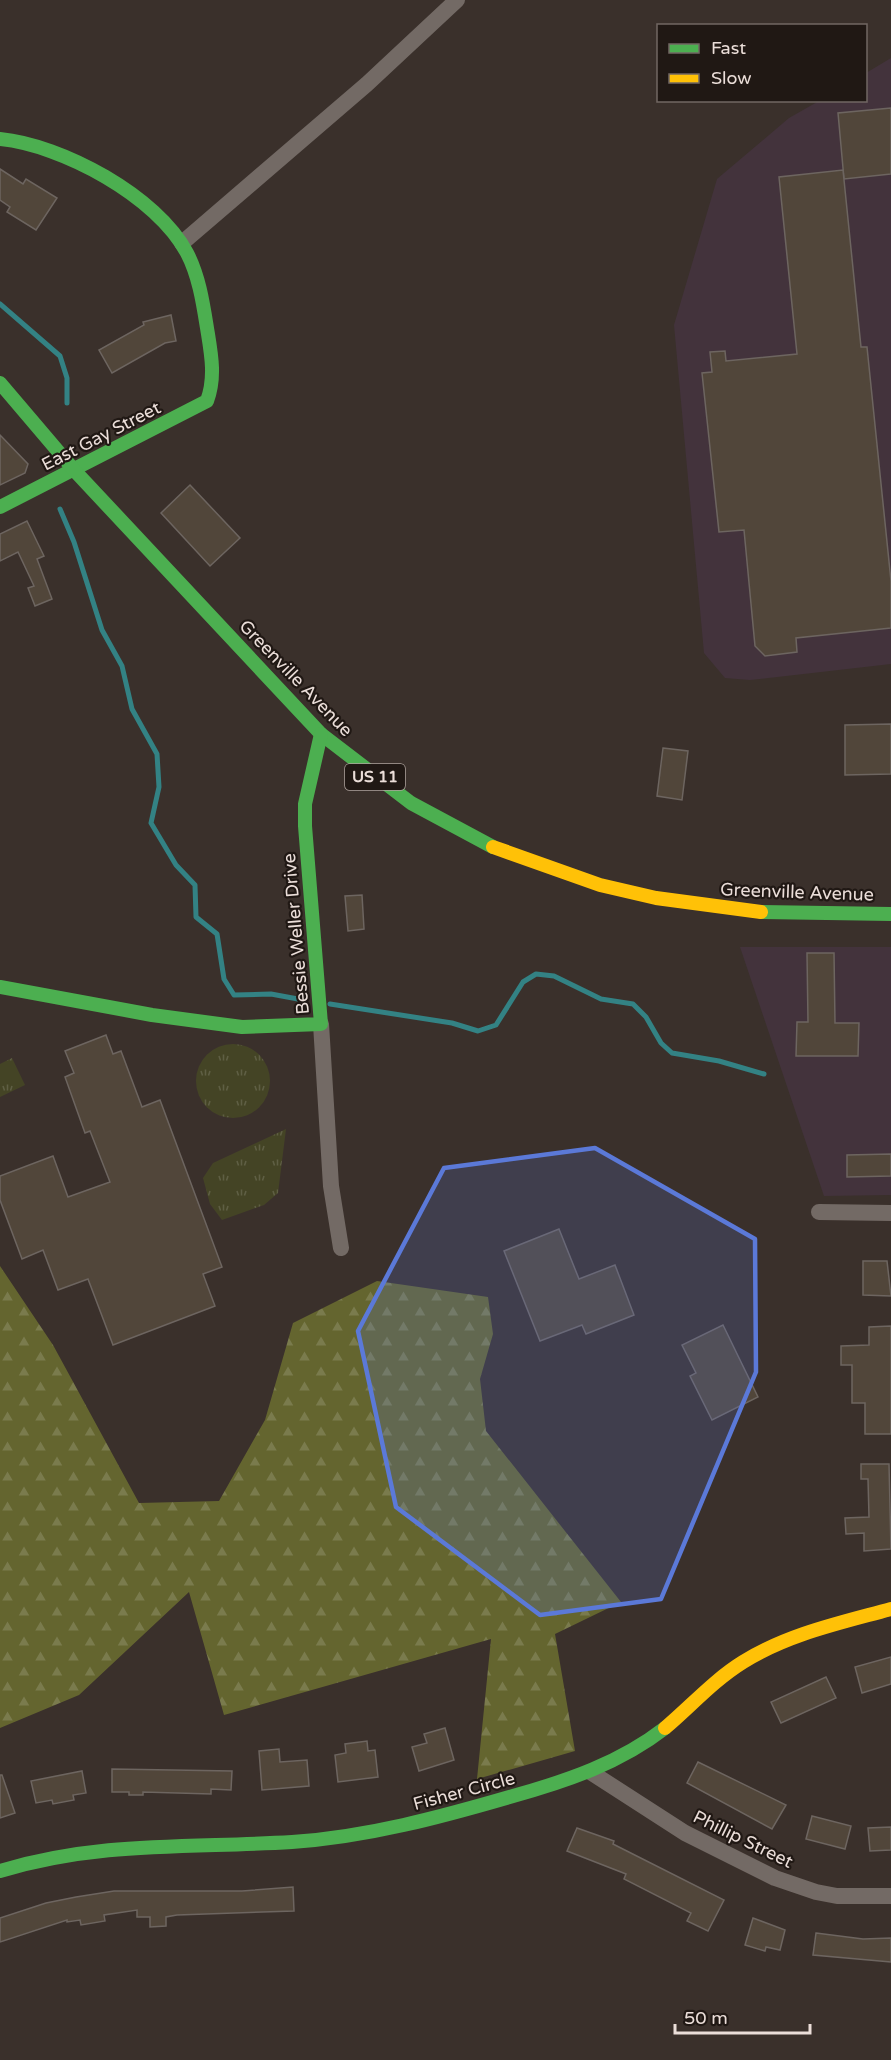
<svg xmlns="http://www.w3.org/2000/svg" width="891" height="2060" font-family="'Varela Round',sans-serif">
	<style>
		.commercial { fill: #43333c }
		.grass { fill: url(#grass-tufts) }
		.forest { fill: url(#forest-firs) }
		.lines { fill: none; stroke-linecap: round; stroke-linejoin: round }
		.stream { stroke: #338284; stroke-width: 5 }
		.building { fill: #51463a; stroke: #6d6560; stroke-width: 1.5 }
		.street { stroke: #736a65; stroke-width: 16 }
		.fast { stroke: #4caf50; stroke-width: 14 }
		.slow { stroke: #ffc107; stroke-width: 14 }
		.marked { fill: #5b79d8; fill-opacity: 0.2; stroke: #5b79d8; stroke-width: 4.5; stroke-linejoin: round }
		.labels { text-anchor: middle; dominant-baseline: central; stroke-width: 4.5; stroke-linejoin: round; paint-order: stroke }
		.shield { fill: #201814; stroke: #aea39e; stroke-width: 1.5 }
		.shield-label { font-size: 16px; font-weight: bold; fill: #ebded9 }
		.street-label { font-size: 18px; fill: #ebded9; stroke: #201814 }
	</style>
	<defs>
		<pattern id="grass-tufts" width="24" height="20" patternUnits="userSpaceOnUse" patternTransform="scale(1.5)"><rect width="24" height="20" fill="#444425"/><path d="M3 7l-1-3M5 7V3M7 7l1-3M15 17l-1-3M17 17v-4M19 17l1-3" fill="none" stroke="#5f5f44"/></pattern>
		<pattern id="forest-firs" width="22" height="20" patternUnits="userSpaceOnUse" patternTransform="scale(1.5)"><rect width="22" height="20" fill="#64652f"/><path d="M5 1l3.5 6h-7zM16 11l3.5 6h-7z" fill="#7a7b4d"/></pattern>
	</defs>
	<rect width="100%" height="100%" fill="#3a302b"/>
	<!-- commercial -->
	<g class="commercial">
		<polygon points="891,58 891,664 750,680 725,678 704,653 674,325 717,179 789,118 819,101 866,100 866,73"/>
		<polygon points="740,947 891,947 891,1195 824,1196"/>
	</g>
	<!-- grass -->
	<g class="grass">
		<circle cx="233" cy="1081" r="37"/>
		<polygon points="12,1058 25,1085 0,1097 0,1064"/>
		<polygon points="286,1129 278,1193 264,1205 222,1220 210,1204 203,1178 213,1163"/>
	</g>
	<!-- forest -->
	<polygon class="forest" points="0,1266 53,1345 139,1503 219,1501 265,1420 293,1323 377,1281 488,1297 493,1334 480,1379 486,1431 621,1602 555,1634 575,1751 477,1779 491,1639 224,1715 189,1592 79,1695 0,1728"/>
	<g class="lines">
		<!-- stream -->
		<g class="stream">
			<polyline points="0,304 60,356 67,378 67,403"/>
			<polyline points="60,509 74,542 102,630 122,666 132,709 157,754 159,787 151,823 176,865 195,885 196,917 217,934 224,979 234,995 271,994 298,999"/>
			<polyline points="330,1004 452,1023 478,1031 496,1025 523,982 536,974 554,976 601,999 633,1004 646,1017 661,1043 672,1053 719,1061 764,1074"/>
		</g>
	</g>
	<!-- building -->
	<g class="building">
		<polygon points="891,108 891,174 844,179 838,113"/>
		<polygon points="0,169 23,184 26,179 57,198 36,230 7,212 10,207 0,200"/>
		<polygon points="843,170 861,347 867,347 891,581 891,628 796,638 797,652 765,656 755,646 744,530 719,532 702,373 712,372 710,352 725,351 726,361 797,354 779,177"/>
		<polygon points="171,315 176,341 165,343 112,373 99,350 144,325 143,322"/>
		<polygon points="0,435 28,464 25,473 0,485"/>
		<polygon points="190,485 240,538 210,566 161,513"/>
		<polygon points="27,521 44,556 37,559 52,599 35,606 28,588 34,586 18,552 0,561 0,534"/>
		<polygon points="891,724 891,774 845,775 845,725"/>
		<polygon points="663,748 688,751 682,800 657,796"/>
		<polygon points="362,895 364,929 348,931 345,896"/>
		<polygon points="807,953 834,953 835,1023 859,1023 858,1056 796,1056 797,1022 808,1022"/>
		<polygon points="106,1035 113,1054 121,1051 142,1107 160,1100 222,1267 203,1274 215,1306 113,1345 88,1279 58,1290 43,1250 22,1259 0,1200 0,1176 53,1156 68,1197 110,1182 90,1131 85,1133 65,1077 74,1073 65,1051"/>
		<polygon points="891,1154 891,1176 847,1177 847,1155"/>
		<polygon points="559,1229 579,1279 615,1265 634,1315 586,1334 582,1325 540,1341 504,1251"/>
		<polygon points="863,1261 887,1261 891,1296 863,1295"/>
		<polygon points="723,1325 758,1397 712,1420 690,1376 696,1373 682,1345"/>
		<polygon points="891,1326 891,1434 865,1434 865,1403 852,1403 852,1365 841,1365 841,1346 869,1345 869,1327"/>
		<polygon points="861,1464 889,1464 891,1549 864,1551 864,1533 846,1534 845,1518 869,1517 868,1479 861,1479"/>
		<polygon points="891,1657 891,1684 862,1693 855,1667"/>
		<polygon points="826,1677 836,1698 781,1723 771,1702"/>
		<polygon points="445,1728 454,1760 419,1771 412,1747 427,1743 424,1734"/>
		<polygon points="367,1741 368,1751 375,1750 378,1777 338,1782 335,1755 346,1753 345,1744"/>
		<polygon points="279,1749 280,1762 307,1760 309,1786 262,1790 259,1751"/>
		<polygon points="698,1762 786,1805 772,1829 687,1783"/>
		<polygon points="112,1769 232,1771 231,1790 211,1789 211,1794 143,1792 143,1795 129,1795 129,1792 112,1792"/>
		<polygon points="82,1771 86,1793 73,1795 74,1800 53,1804 52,1800 36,1803 31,1781"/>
		<polygon points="0,1775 2,1775 15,1813 0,1818"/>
		<polygon points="812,1816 851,1826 845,1849 806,1839"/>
		<polygon points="891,1827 891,1850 870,1851 868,1828"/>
		<polygon points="577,1828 614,1841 613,1844 724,1900 708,1931 687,1921 691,1913 624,1879 626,1874 567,1851"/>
		<polygon points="293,1887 294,1911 177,1915 166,1917 166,1926 150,1927 150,1917 137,1917 137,1910 104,1915 105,1921 81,1925 80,1920 67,1922 67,1920 0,1942 0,1918 46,1903 76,1897 114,1891 242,1891"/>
		<polygon points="753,1918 785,1930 780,1950 766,1947 765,1951 745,1945"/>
		<polygon points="816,1933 863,1939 891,1938 891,1962 813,1955"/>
	</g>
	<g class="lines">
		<!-- street -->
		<g class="street">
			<polyline points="182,243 367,84 457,0"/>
			<polyline points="321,1024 331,1186 341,1248"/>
			<polyline points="819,1212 891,1213"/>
			<polyline points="592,1773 685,1833 775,1878 816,1892 837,1896 891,1896"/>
		</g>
		<!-- fast -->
		<g class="fast">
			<path d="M0,139C62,145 157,196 187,253C199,276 203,303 207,328C211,353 216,377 207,401L0,507"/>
			<polyline points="0,383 74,470 321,734 411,803 493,847"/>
			<polyline points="761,912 891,914"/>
			<polyline points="0,987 152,1015 242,1027 321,1024 305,826 305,804 321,734"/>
			<path d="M0,1871C100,1841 190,1848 292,1842C367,1837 441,1817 513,1796C567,1781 620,1763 665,1728"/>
		</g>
		<!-- slow -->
		<g class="slow">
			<polyline points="493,847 600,885 656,898 761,912"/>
			<path d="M665,1728C691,1706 714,1680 743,1662C788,1634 840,1623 891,1609"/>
		</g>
	</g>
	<!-- marked area -->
	<path class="marked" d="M595,1148L755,1239L756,1372L661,1599L540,1615L396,1507L358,1331L444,1168Z"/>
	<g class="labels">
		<!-- shield labels -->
		<rect class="shield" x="345" y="764" width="60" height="26" rx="4.5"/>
		<g class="shield-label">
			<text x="375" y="777">US 11</text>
		</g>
		<!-- street labels -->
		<g class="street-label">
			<text transform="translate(101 436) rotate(-27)">East Gay Street</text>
			<text transform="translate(296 678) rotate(46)">Greenville Avenue</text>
			<text transform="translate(797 892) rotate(2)">Greenville Avenue</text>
			<text transform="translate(296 934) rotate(-95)">Bessie Weller Drive</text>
			<text transform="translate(464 1791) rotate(-15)">Fisher Circle</text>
			<text transform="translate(743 1839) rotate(26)">Phillip Street</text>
		</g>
	</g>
	<!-- legend -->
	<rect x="657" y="24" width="210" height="78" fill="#201814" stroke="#716763" stroke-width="1.5"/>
	<rect x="669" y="44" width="30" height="9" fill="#4caf50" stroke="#716763" stroke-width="1.5"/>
	<text x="711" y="54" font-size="18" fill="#ebded9">Fast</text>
	<rect x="669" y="74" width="30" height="9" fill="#ffc107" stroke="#716763" stroke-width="1.5"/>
	<text x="711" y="84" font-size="18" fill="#ebded9">Slow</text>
	<!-- scale -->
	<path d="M675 2024v9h135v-9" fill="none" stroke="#ebded9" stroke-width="3"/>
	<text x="684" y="2024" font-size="18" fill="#ebded9" stroke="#201814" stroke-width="4.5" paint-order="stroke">50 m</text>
</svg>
